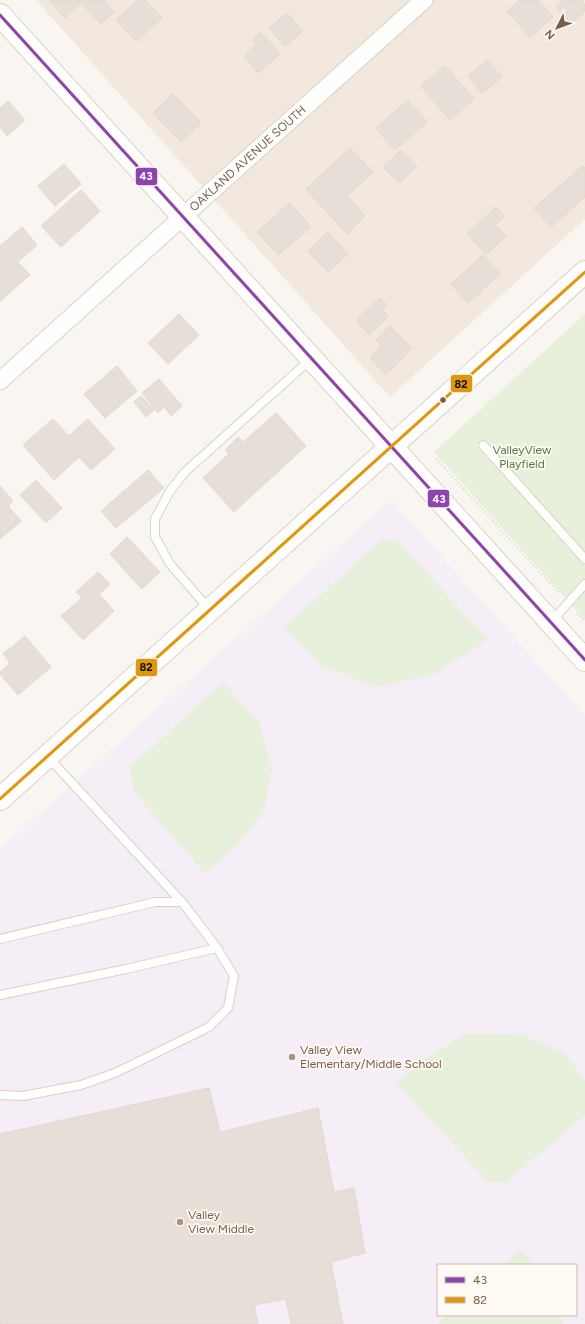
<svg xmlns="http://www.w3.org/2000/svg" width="585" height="1324" font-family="Figtree,sans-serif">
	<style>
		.residential { fill: #f2e8de }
		.education { fill: #f6eef6; fill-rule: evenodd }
		.green { fill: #e7f0db }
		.building { fill: #e6ded7; stroke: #e2d8d2 }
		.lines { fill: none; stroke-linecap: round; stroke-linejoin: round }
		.lane-casing { stroke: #d7d1cb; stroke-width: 10 }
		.street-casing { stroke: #d7d1cb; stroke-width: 19 }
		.secondary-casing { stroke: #d9d2cb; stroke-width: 24 }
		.path { stroke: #dcd5d0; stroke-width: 2.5; stroke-dasharray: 1 3; stroke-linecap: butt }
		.lane { stroke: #fefefd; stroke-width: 8 }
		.street { stroke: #fefefd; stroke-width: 17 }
		.secondary { stroke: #fefefd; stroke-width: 22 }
		.bus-1-casing { stroke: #fffaf3; stroke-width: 6 }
		.bus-2-casing { stroke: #fffaf3; stroke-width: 6 }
		.bus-1 { stroke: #8e44ad; stroke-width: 3 }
		.bus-2 { stroke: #de970f; stroke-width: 3 }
		.bus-dot { fill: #7a5c4d; stroke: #fffaf3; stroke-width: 1.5 }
		.poi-dot { fill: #a69286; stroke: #fffaf3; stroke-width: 1.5 }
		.labels { text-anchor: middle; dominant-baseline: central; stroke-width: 3.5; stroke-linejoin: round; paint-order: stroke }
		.street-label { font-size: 12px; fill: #7a5c4d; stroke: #fffaf3 }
		.park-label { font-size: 12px; fill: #537a41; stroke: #fffaf3 }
		.poi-label { font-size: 12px; fill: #7a5c4d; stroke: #fffaf3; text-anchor: start }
		.line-badge { stroke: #fffaf3; stroke-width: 1.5 }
		.badge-label { font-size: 11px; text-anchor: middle; font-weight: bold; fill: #fff }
		.pale-badge-label { font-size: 11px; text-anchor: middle; font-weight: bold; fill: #111 }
	</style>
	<rect width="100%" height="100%" fill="#f9f5f0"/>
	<!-- residential -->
	<polygon class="residential" points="36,0 585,0 585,219 390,397"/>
	<!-- education -->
	<path class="education" d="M391,500L585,716V1324H0V849ZM438,1265H576V1315H438Z"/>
	<!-- green -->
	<g class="green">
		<polygon points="585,314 585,620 434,452"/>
		<polygon points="381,540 396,540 488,639 435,674 376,687 322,666 284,628"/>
		<polygon points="223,682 259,723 272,768 264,811 240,842 205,874 134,792 130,767"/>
		<polygon points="467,1033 523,1035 564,1053 585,1080 585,1116 505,1183 488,1182 396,1083 421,1061"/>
		<polygon points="521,1249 533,1265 503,1265"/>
		<polygon points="448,1315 560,1315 563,1324 437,1324"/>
	</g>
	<!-- building -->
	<g class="building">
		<polygon points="49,0 104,0 114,12 101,24 81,3 65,18"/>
		<polygon points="138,0 145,0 162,18 136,41 116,20"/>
		<polygon points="520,0 538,0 553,17 530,37 507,11"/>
		<polygon points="563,0 581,0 585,5 585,11 572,24 556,7"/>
		<polygon points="287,13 303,31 285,47 269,28"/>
		<polygon points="261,32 280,54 258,73 244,56 256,45 252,40"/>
		<polygon points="487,60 502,77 482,93 468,76"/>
		<polygon points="445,66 474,99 450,120 421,86"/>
		<polygon points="173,94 201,123 181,142 153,113"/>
		<polygon points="408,100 427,122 395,150 376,128"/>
		<polygon points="8,101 25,120 7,136 0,127 0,108"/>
		<polygon points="350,148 373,172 347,196 365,216 347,234 306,189"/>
		<polygon points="401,150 417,166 399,183 383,167"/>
		<polygon points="64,164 81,184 55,206 38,186"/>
		<polygon points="583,166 585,168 585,197 551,227 534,208"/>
		<polygon points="81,190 100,211 61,247 41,226"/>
		<polygon points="290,203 311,227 278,255 257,232"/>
		<polygon points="496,207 505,216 495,225 506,236 486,255 467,234"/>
		<polygon points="22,227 37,245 18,262 30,275 0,301 0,246"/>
		<polygon points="328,232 348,254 328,272 308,251"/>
		<polygon points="483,255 500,274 468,303 451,284"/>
		<polygon points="380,298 387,305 382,309 388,317 369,335 356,320"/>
		<polygon points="179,314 199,335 168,364 148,343"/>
		<polygon points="390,326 412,349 386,375 370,357 381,346 376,340"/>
		<polygon points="117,366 137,391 105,418 84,394"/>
		<polygon points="159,379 182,406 171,416 164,407 158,413 142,393"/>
		<polygon points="141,396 154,410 146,417 134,402"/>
		<polygon points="276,413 306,446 234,512 203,478 229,454 225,450 238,437 243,442"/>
		<polygon points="53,419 69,436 88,419 115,449 91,470 79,457 54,480 23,445"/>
		<polygon points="148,470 164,488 116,528 101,511"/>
		<polygon points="36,480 62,508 46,523 20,495"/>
		<polygon points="0,486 13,501 8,506 21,521 0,539"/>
		<polygon points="127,537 160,572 142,589 110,554"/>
		<polygon points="98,572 110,584 99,594 114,611 83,640 61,616 82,598 76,592"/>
		<polygon points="25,636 51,667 18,695 0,674 0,672 10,663 3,654"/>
		<polygon points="209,1088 220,1132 318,1108 334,1192 354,1188 365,1253 331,1262 343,1324 291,1324 286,1299 254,1305 258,1324 0,1324 0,1134"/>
	</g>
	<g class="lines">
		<!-- lane casing -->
		<g class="lane-casing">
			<g id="lane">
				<polyline points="483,445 585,559"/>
				<polyline points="209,609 170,564 155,537 155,519 170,491 185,472 311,359"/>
				<polyline points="551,622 585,584"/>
				<polyline points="48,757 182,902"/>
				<polyline points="0,939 155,902 182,902 217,948 126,969 0,995"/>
				<polyline points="0,1095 23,1096 81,1085 115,1073 156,1053 209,1027 228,1008 234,976 217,948"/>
			</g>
		</g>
		<!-- street casing -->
		<g class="street-casing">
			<g id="street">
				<path id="s1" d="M0,381L424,0"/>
			</g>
		</g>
		<!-- secondary casing -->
		<g class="secondary-casing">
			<g id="secondary">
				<polyline points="0,15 585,660"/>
				<polyline points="0,799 585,272"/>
			</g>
		</g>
		<!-- path -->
		<g class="path">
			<polyline points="436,459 559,593"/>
			<polyline points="577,613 585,621"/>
		</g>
		<!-- lane -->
		<use href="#lane" class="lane"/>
		<!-- street -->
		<use href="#street" class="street"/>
		<!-- secondary -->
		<use href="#secondary" class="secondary"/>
		<!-- bus-1 casing -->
		<g class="bus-1-casing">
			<polyline id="bus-1" points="0,15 585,660"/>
		</g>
		<!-- bus-2 casing -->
		<g class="bus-2-casing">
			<polyline id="bus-2" points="0,799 585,272"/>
		</g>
		<!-- bus-1 -->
		<use href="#bus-1" class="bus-1"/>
		<!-- bus-2 -->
		<use href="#bus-2" class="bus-2"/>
	</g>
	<!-- markers -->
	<circle class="bus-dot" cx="443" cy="400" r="3.5"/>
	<g class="poi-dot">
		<circle cx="292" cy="1057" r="4"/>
		<circle cx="180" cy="1222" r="4"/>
	</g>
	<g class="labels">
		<!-- street labels -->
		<g class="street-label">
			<text stroke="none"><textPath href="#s1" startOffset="333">OAKLAND AVENUE SOUTH</textPath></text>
		</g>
		<!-- park labels -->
		<g class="park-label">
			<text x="522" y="450">ValleyView<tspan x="522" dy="14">Playfield</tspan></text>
		</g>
		<!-- poi labels -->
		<g class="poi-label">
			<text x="300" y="1050">Valley View<tspan x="300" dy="14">Elementary/Middle School</tspan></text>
			<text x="188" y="1215">Valley<tspan x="188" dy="14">View Middle</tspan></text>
		</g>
	</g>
	<g class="line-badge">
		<rect x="135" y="167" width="23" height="19" rx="4" fill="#8e44ad"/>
		<rect x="450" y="374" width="23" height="19" rx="4" fill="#de970f"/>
		<rect x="427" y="489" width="23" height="19" rx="4" fill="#8e44ad"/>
		<rect x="135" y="658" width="23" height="19" rx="4" fill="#de970f"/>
	</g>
	<g class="badge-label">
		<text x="146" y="180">43</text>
		<text x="439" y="503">43</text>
	</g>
	<g class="pale-badge-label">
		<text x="461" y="388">82</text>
		<text x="146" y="671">82</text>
	</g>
	<!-- legend -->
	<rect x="437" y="1264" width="140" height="52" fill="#fffaf3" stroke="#cabbb1"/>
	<rect x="445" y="1277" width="20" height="6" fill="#8e44ad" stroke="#cabbb1"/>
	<text x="473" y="1284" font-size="12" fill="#7a5c4d">43</text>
	<rect x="445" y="1297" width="20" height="6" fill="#de970f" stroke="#cabbb1"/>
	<text x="473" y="1304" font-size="12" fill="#7a5c4d">82</text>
	<!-- north arrow -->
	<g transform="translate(557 28) rotate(228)" stroke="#fffaf3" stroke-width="3" paint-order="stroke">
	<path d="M0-3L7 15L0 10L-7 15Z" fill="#7a5c4d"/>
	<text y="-6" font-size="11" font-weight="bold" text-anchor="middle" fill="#7a5c4d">N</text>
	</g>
</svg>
